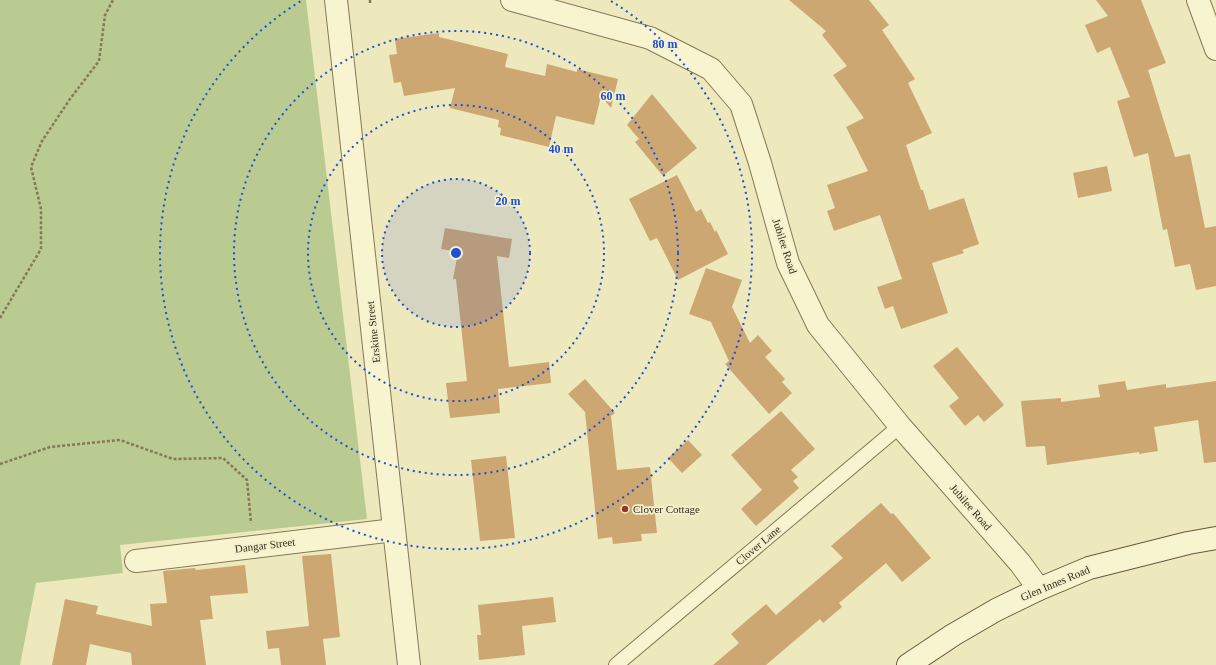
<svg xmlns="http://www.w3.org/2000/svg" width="1216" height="665" font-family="Georgia,serif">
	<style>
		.green { fill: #bacb91 }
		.building { fill: #cca772 }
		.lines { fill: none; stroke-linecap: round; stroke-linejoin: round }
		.service-casing { stroke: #857856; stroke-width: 16 }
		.minor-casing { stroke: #857856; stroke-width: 24 }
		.tertiary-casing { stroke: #857856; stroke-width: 24 }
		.secondary-casing { stroke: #67583a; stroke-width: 24 }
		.path { stroke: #857856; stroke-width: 2.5; stroke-dasharray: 3 2; stroke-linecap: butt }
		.service { stroke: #f9f4d0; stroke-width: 14 }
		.minor { stroke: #f9f4d0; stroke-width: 22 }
		.tertiary { stroke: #f9f4d0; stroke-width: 22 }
		.secondary { stroke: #f9f4d0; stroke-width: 22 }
		.ring { fill: none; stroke: #1d4ed8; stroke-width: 2; stroke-dasharray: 2 4 }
		.poi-dot { fill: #953826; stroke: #f5f0cc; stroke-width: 1.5 }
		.labels { text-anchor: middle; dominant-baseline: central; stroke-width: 3.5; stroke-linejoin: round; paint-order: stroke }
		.street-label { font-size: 11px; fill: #352c1b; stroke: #f5f0cc }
		.poi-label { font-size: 11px; fill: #352c1b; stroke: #f5f0cc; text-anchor: start }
		.centre { fill: #1d4ed8; stroke: #f5f0cc; stroke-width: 2 }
		.ring-label { font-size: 12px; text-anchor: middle; font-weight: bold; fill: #1d4ed8; stroke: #f5f0cc; stroke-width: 3.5; stroke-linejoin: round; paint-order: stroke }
	</style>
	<rect width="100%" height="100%" fill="#eee8bd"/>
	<!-- green -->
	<polygon class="green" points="0,0 306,0 367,519 120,545 123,573 36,583 20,665 0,665"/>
	<!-- building -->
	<g class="building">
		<polygon points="789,0 869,0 889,25 882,30 915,79 908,83 932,133 906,145 921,190 923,190 929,210 964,198 979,244 962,250 964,253 932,263 948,313 901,329 893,306 885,309 877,287 902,279 880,215 834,231 827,211 835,208 827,185 868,171 846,127 864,118 833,75 847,66 822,35 826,31"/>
		<polygon points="1096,0 1141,0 1166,63 1148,70 1175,157 1190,154 1205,228 1216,226 1216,286 1196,290 1190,264 1175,267 1167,229 1163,230 1148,153 1134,157 1117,101 1130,97 1110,47 1097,53 1085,25 1108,16"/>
		<polygon points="439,33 439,37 508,54 505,67 545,76 547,64 577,72 577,69 618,79 611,108 601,96 594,125 556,116 549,147 500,135 501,128 498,127 499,120 450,108 455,88 404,96 401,82 394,83 389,55 397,54 395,39"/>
		<polygon points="652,94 697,148 663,176 635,142 639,139 627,125"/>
		<polygon points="1107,166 1112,191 1078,198 1073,173"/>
		<polygon points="677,175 696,212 701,209 708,223 710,222 715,232 716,230 728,254 678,280 657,238 650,241 629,199"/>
		<polygon points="445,228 512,239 509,258 497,256 509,367 549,362 551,383 498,389 500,413 450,418 446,383 467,381 456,279 453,279 458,252 441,249"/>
		<polygon points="706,268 742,280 732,307 750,343 758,335 772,351 765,357 785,379 782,382 792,393 769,414 725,364 729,361 711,322 689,314"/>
		<polygon points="957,347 1004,405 984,422 978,415 965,426 949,406 959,398 933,366"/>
		<polygon points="585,379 615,413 611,416 617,470 650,467 657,533 641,534 642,541 613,544 612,537 598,539 585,412 568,394"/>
		<polygon points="1125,381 1127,390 1166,384 1166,388 1216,381 1216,462 1204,463 1198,420 1154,427 1158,451 1139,454 1139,452 1047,465 1045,446 1026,447 1021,401 1061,398 1061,402 1100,397 1098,385"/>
		<polygon points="781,411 815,449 791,470 798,477 793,481 799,488 756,526 741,509 762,490 731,455"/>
		<polygon points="688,440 702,455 682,473 668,458"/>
		<polygon points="506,456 515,538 480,541 471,460"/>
		<polygon points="881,503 891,514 893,513 931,558 902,582 886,563 839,603 842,607 823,623 820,619 766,665 713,665 739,643 731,634 766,604 776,615 843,558 831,546"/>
		<polygon points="331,554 340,637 323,639 326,665 281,665 279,648 268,649 266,631 309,626 302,556"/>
		<polygon points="245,565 248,593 210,596 213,619 200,620 206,665 132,665 131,653 90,644 86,665 52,665 65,599 98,606 96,614 152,626 150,604 167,603 163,571 195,568 196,570"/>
		<polygon points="553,597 556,622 522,626 525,655 479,660 477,635 481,635 478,605"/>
	</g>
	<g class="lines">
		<!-- service casing -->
		<g class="service-casing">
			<polyline id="service" points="616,665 900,426"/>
		</g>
		<!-- minor casing -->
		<g class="minor-casing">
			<g id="minor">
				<polyline points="512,0 650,38 711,69 741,104 760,163 788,263 818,325 900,426 1020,563 1039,589"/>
				<polyline points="1198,0 1216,49"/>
				<polyline points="136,561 394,530"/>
			</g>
		</g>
		<!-- tertiary casing -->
		<g class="tertiary-casing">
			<polyline id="tertiary" points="336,0 409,665"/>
		</g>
		<!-- secondary casing -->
		<g class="secondary-casing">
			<polyline id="secondary" points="908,665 953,635 996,610 1039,589 1089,568 1188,543 1216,538"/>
		</g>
		<!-- path -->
		<g class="path">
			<polyline points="370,0 370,3"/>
			<polyline points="0,318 41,249 41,209 31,167 42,141 70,99 99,61 105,15 113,0"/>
			<polyline points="0,464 50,447 120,440 173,459 223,458 247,480 251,523"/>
		</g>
		<!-- service -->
		<use href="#service" class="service"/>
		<!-- minor -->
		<use href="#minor" class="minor"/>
		<!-- tertiary -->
		<use href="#tertiary" class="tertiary"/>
		<!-- secondary -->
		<use href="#secondary" class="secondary"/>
	</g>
	<!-- distance rings -->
	<circle cx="456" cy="253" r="74" fill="#1d4ed8" fill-opacity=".12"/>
	<g class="ring">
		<circle cx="456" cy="253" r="74"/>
		<circle cx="456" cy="253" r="148"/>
		<circle cx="456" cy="253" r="222"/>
		<path d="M611 1A296 296 0 1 1 301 1"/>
	</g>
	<!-- markers -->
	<circle class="poi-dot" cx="625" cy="509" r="4"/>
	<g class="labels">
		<!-- street labels -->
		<g class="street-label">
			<text transform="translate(785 246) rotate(72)">Jubilee Road</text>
			<text transform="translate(373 332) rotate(-96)">Erskine Street</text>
			<text transform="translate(971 507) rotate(49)">Jubilee Road</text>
			<text transform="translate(265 545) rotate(-7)">Dangar Street</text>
			<text transform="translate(758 545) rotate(-40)">Clover Lane</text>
			<text transform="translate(1055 583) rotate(-23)">Glen Innes Road</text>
		</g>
		<!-- poi labels -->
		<g class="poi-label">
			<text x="633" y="509">Clover Cottage</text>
		</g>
	</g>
	<circle cx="456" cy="253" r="6" class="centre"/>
	<g class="ring-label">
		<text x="665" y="48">80 m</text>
		<text x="613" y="100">60 m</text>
		<text x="561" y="153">40 m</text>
		<text x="508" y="205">20 m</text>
	</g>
</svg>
